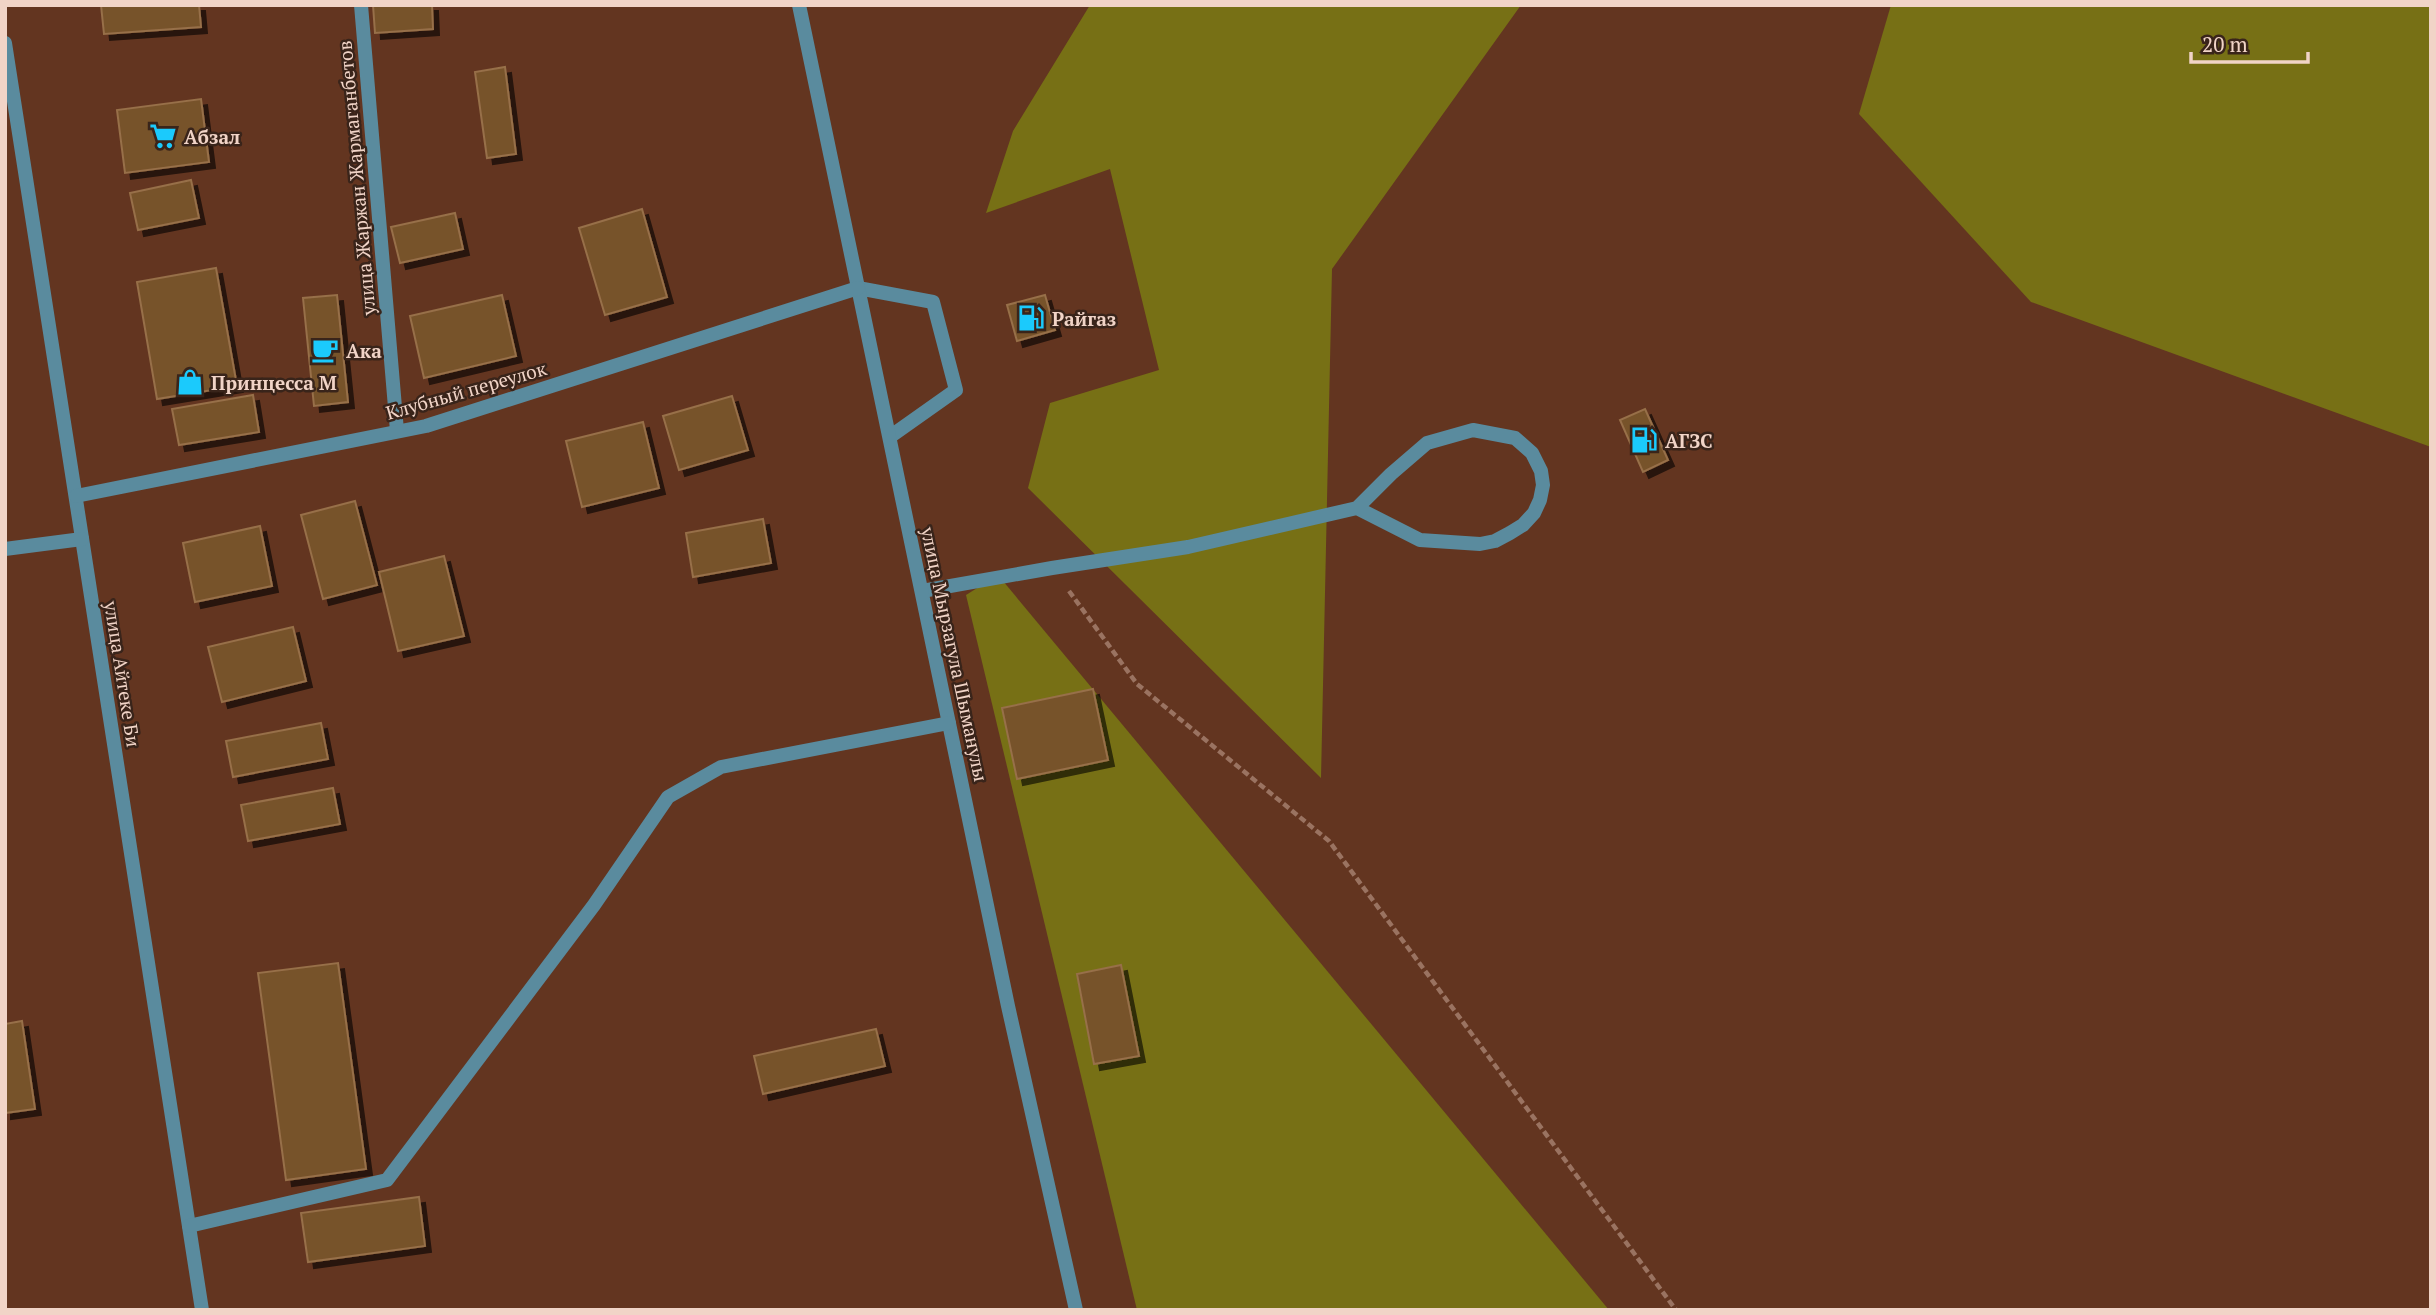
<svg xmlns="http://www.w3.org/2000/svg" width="2436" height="1315" font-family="'PT Serif',serif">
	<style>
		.green { fill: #777015 }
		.building { fill: #77522b; stroke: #976f48; stroke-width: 2; filter: url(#shadow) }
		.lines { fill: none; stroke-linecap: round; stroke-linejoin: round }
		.path { stroke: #9a7361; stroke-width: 4.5; stroke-dasharray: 7 3.5; stroke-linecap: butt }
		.service { stroke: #5a8b9e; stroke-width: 14 }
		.minor { stroke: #5a8b9e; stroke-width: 14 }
		.labels { text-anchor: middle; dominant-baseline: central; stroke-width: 5; stroke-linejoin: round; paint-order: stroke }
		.poi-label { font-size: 19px; font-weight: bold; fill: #f1d4c7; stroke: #39241a; text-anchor: start }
		.street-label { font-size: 19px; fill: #f1d4c7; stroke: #39241a }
	</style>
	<defs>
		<filter id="shadow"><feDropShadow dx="6" dy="6" stdDeviation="0" flood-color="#0009"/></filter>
	</defs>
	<rect width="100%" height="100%" fill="#633520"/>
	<!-- green -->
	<g class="green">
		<polygon points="1090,5 1521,5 1332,269 1321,778 1028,488 1050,403 1159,370 1110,169 986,213 1013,131"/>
		<polygon points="1891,5 2431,5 2431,447 2031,302 1859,114"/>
		<polygon points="998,575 1609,1310 1137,1310 966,595"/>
	</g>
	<!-- building -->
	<g class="building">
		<polygon points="101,5 199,5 201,27 104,34"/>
		<polygon points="373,5 432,5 433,29 375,33"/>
		<polygon points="505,67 516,154 487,158 475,72"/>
		<polygon points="201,99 209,162 125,173 117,110"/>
		<polygon points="191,180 199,218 138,230 130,193"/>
		<polygon points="642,209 667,297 605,315 579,228"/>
		<polygon points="455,213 463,249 400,263 391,227"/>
		<polygon points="216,268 237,386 157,399 137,282"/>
		<polygon points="337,295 348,402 314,406 303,298"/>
		<polygon points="502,295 516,356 424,378 410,316"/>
		<polygon points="1045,295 1055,330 1017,341 1007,305"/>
		<polygon points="253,395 259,432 179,445 172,409"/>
		<polygon points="732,396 748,450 679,470 663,416"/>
		<polygon points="1645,409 1668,460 1643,472 1620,420"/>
		<polygon points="643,422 659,488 582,507 566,441"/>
		<polygon points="355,501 377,585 323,599 301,515"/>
		<polygon points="763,519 771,563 693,577 686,533"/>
		<polygon points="260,526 272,586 195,602 183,543"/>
		<polygon points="444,556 464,636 398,651 379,572"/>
		<polygon points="293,627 306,681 222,702 208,647"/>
		<polygon points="1093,689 1108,760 1017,779 1002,708"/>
		<polygon points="321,723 328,759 233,777 226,741"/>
		<polygon points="333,788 340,824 248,841 241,805"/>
		<polygon points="338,963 366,1169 286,1180 258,973"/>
		<polygon points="1121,965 1139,1056 1094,1064 1077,974"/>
		<polygon points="22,1021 35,1109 5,1113 5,1024"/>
		<polygon points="876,1029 885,1066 763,1094 754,1056"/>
		<polygon points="419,1197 425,1246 308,1262 301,1213"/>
	</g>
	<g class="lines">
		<!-- path -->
		<polyline class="path" points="1069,591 1137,684 1329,841 1676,1310"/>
		<!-- service -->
		<g class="service">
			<polyline points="858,288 933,302 956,390 891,436"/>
			<polyline points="922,591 1052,568 1188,547 1357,508 1391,474 1427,443 1473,430 1515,438 1532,453 1541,471 1543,485 1540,500 1534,513 1523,525 1510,533 1495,541 1480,544 1420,540 1357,508"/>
		</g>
		<!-- minor -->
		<g class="minor">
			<polyline points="361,5 397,431"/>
			<polyline points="799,5 1008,1006 1076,1310"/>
			<polyline points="5,43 202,1310"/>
			<polyline points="76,496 426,426 858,288"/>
			<polyline points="5,549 82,539"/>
			<polyline points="189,1226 387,1180 594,905 668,797 721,767 949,723"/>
		</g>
	</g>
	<!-- icons -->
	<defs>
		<g id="supermarket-bare" transform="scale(2.1)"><path d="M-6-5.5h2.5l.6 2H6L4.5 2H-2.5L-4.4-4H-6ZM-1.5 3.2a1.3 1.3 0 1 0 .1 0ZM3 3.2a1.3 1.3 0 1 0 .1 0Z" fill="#1bcafc" stroke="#39241a" stroke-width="2.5" paint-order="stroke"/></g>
		<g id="fuel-bare" transform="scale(2.1)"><path d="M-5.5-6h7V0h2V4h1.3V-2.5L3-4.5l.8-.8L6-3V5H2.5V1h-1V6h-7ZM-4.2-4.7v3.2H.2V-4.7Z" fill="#1bcafc" stroke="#39241a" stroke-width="2.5" paint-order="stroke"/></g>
		<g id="cafe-bare" transform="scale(2.1)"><path d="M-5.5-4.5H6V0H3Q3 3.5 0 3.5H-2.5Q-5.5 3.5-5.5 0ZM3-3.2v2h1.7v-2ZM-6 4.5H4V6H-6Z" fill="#1bcafc" stroke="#39241a" stroke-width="2.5" paint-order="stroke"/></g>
		<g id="shop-bare" transform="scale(2.1)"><path d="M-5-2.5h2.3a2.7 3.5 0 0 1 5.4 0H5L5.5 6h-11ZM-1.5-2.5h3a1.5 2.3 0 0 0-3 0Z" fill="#1bcafc" stroke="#39241a" stroke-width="2.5" paint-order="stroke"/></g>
	</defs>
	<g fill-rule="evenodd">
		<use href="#supermarket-bare" x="163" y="136"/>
		<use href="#fuel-bare" x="1031" y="318"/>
		<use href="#cafe-bare" x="325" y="350"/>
		<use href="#shop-bare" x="190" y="382"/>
		<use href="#fuel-bare" x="1644" y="440"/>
	</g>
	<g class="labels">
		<!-- poi labels -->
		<g class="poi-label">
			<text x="184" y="136">Абзал</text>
			<text x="1052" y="318">Райгаз</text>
			<text x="346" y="350">Ака</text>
			<text x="211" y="382">Принцесса М</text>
			<text x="1665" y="440">АГЗС</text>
		</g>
		<!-- street labels -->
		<g class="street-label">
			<text transform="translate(356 178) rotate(-95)">улица Жаржан Жармаганбетов</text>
			<text transform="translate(466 390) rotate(-16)">Клубный переулок</text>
			<text transform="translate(955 654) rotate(78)">улица Мырзагула Шыманулы</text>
			<text transform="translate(123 674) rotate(81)">улица Айтеке Би</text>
		</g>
	</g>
	<!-- border -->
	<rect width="2436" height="1315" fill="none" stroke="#f1d4c7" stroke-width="14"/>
	<!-- scale -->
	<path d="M2191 52v10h117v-10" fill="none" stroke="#f1d4c7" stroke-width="3.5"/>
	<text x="2202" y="52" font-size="21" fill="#f1d4c7" stroke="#39241a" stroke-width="5" paint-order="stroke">20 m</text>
</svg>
